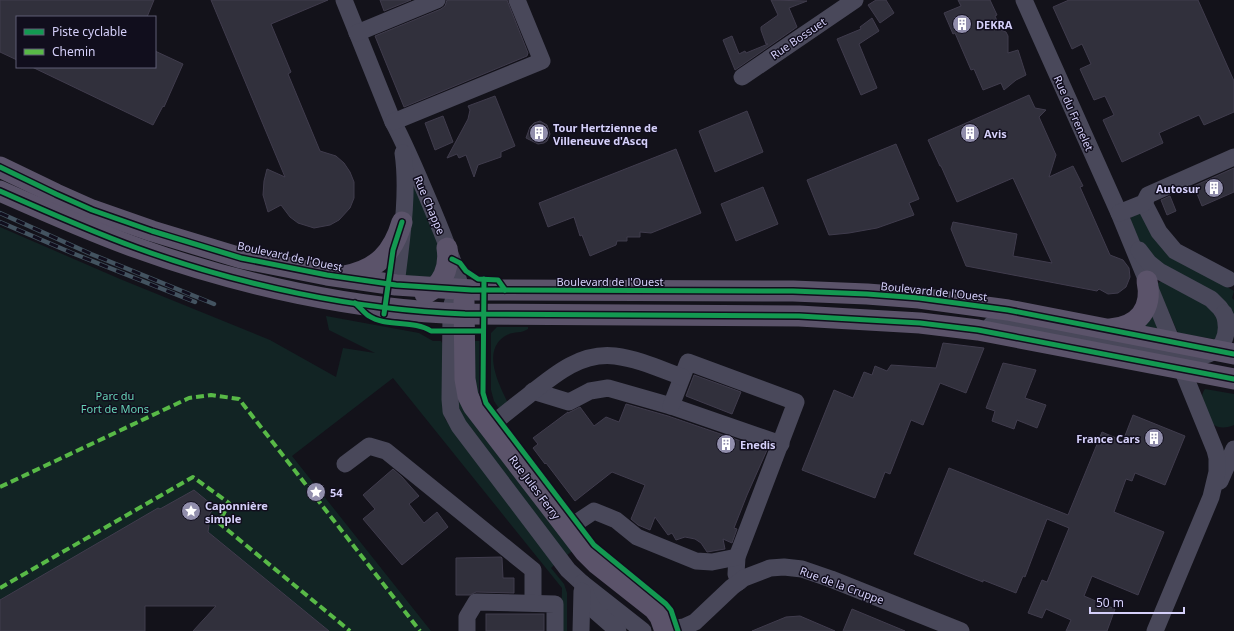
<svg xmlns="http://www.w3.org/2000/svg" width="1234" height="631" font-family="'Noto Sans',sans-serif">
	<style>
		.green { fill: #122424 }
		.building { fill: #31303c; stroke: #403c4d }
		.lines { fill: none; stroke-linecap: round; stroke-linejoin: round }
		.minor { stroke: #49485a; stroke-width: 17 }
		.major { stroke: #5b536a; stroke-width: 21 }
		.rail-casing { stroke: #435360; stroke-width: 4.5 }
		.rail { stroke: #110e1d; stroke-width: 3; stroke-dasharray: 9; stroke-linecap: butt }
		.quiet { stroke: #58b947; stroke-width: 4; stroke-dasharray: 8 4; stroke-linecap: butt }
		.cycleway-casing { stroke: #110e1d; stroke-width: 8 }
		.cycleway { stroke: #139951; stroke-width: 5 }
		.labels { text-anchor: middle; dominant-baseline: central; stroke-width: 3; stroke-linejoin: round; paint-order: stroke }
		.poi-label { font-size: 11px; font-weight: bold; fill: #d5d0fa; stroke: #110e1d; text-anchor: start }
		.street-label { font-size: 11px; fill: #d5d0fa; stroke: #110e1d }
		.park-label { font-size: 11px; fill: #65d0b5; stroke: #110e1d }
	</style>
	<rect width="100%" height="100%" fill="#13121a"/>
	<!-- green -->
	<g class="green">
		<polygon points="409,173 443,247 434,277 402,276"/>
		<polygon points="1139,213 1144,215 1167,251 1234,291 1232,298 1234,300 1234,318 1146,254 1130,222 1131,217"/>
		<polygon points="0,227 120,279 270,340 336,377 343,348 375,353 329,330 326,316 419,333 433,341 441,341 443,345 442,406 445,419 556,563 551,568 564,584 567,593 567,631 561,631 562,588 393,378 292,456 431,631 329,631 208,532 209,525 203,519 206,516 209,516 213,509 211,504 194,490 0,600"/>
		<polygon points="1162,281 1209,303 1220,323 1217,338 1214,339 1178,333 1158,288 1158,283"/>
		<polygon points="1152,312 1160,329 1141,326"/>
		<path d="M497,327H528V329C521,334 512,331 505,336C480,352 501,388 510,407L502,413L494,401L491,390V333Z"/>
		<polygon points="470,341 480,341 481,398 476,399"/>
		<path d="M1205,389L1234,394V425C1228,428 1218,429 1213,424C1210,421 1202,402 1202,398C1202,394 1203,392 1205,389Z"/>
		<polygon points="459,390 575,549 566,556 466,424 458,406"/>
	</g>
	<!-- building -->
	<g class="building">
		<polygon points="0,0 154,0 147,17 17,17 17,60 0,52"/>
		<polygon points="211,0 328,0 271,24 291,72 288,74 320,151 336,156 344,163 350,172 354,182 354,198 350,208 339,220 330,225 314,228 298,223 290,217 281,205 268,212 263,195 264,181 267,169 285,177"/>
		<polygon points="380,0 411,0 384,11"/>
		<polygon points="447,0 507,0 528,53 527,56 404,107 375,36 441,9 445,6"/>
		<polygon points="771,0 807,1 789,8 797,27 735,70 723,40 732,36 739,54 745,51 746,53 768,44 766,44 761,30 761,27 778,15"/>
		<polygon points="876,0 886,0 894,13 880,23 868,5"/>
		<polygon points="958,0 990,0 997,15 995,16 1001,30 1006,32 1008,36 1008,53 1018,50 1026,75 1016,80 1004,90 1001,83 983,90 974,69 971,70 955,33 953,34 944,13 961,6"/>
		<polygon points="1069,0 1198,0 1234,81 1234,112 1204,125 1199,115 1159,133 1163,143 1122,162 1103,120 1114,115 1105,96 1094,100 1080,69 1091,64 1082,44 1072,49 1053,7"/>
		<polygon points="872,18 879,31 859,44 877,88 861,95 837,39 861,29 860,27"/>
		<polygon points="155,51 183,64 164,107 163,106 153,125 32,67 155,67"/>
		<polygon points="1029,95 1035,108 1046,110 1039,117 1056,155 1049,177 1073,166 1083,186 1080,187 1110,255 1123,260 1129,268 1130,277 1126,287 1118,293 1108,294 1099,289 1097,291 966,266 951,229 953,222 1017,234 1013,256 1052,263 1013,178 957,202 941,166 940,166 928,140"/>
		<polygon points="495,96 515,146 501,152 501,157 478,165 474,177 466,155 459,158 457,154 447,158 468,119 470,110 468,106"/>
		<polygon points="747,111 763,152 715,172 699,131"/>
		<polygon points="443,116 453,142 435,150 425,123"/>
		<polygon points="540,121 547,125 550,134 547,141 544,143 538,144 526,138 530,127 534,123"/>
		<polygon points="896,144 919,199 909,203 914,215 877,228 849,233 829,235 807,180"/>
		<polygon points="676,149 701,213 651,233 640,232 640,237 627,237 627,241 617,241 616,245 590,256 582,235 580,236 574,217 548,227 539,203"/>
		<polygon points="1234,168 1234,192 1202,206 1194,186"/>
		<polygon points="763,187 778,224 736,241 721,204"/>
		<polygon points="1170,196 1176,211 1167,215 1161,200"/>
		<polygon points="943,343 984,348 966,393 940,383 923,425 911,420 890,474 885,472 875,498 802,470 834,390 853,398 864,372 872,375 875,366 887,371 891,365 936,368"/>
		<polygon points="1003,363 1036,370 1025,398 1046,405 1037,428 1017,420 1014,429 992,421 995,411 986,408"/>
		<polygon points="694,375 741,392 732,414 686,396"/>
		<polygon points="626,404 668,416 767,450 747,495 734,528 737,529 732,543 723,539 725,549 707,552 701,543 695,539 685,537 676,540 672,533 668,535 655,517 650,530 638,525 631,519 645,485 612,472 575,501 546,463 545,464 533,448 538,444 533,438 568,412 568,413 580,407 594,426 606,417 619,422"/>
		<polygon points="1133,415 1185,436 1165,485 1135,473 1132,481 1126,479 1114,512 1164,532 1138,595 1092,576 1084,596 1115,609 1107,631 1066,631 1071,620 1046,609 1042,618 1028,613 1042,580 1047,582 1069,528 1047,519 1025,577 1023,576 1016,593 983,580 983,582 965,575 914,554 949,468 1068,515 1102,432 1123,441"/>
		<polygon points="393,469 402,477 419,496 409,504 424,523 437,512 448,527 402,565 363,519 375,509 363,495"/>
		<polygon points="194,490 211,504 213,509 205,521 209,525 208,532 329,631 193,631 216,606 145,606 145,631 0,631 0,600 158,508 160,509"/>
		<polygon points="501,557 502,558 503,578 514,578 514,593 476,592 470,595 456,595 456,558"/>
		<polygon points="852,609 905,631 843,631"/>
		<rect x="486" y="614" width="58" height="17"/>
		<polygon points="800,616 835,631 752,631 786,617"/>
	</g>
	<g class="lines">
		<!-- minor -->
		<g class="minor">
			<path d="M344,0L393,122C404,142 463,275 460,289C459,291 456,294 455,296C452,302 451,308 451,314L450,399L451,411L459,426L568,570L582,583L643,631"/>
			<polyline points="1024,0 1119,213 1172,342"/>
			<polyline points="357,33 437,0"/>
			<polyline points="742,77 855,0"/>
			<polyline points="393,122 542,61 517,0"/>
			<polyline points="1144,203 1159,232 1175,251 1228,279"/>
			<polyline points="1119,213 1144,203 1148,195 1234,157"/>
			<polyline points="1139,250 1149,263 1159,271 1211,299 1220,308 1229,322"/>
			<path d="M396,285C401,243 409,194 403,153"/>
			<path d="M991,325L1019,327L1121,343L1196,357C1222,354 1231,337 1224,313"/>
			<polyline points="533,391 569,402 590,391 608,388 671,406 781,444"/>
			<polyline points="671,406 688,362 796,402 737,557 736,574 739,582"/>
			<path d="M489,427C502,416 516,405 529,395C555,374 581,352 615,356C639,359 660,369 682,377"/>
			<polyline points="345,464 369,446 386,451 533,570 533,603"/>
			<polyline points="1220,481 1234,449"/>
			<polyline points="567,529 594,511 616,520 637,537 696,561 712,562 737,557"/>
			<polyline points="582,583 588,600 593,609 618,631"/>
			<polyline points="666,630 684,627 695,622 732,587 744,578 770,568 784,567 802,569 831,579 961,631"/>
			<polyline points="467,631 467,617 476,602 555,604 555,631"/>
			<polyline points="581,631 582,591"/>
			<polyline points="1155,631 1211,497 1217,472 1217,458 1215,450 1182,369"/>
		</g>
		<!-- major -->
		<g class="major">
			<polyline points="0,167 56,194 92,210 152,231 241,258 327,275 396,285 472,290 793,291 867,294 919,298 1008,310 1234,354"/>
			<path d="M0,191C45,211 90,231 137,248C239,285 356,310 465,314L799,316L920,323L978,330L1234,379"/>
			<path d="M344,276C377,270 393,253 402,222"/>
			<path d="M425,294C443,285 450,267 447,248"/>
			<polyline points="464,301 465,379 468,396 473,406 585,552 597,564 654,609 660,617 665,631"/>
			<path d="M1110,329C1138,327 1153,309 1147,281"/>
		</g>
		<!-- rail casing -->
		<g class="rail-casing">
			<g id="rail">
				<polyline points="0,213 91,254 214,304"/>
				<polyline points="0,222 72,253 195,302"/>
			</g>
		</g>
		<!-- rail -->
		<use href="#rail" class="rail"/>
		<!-- quiet -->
		<g class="quiet">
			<polyline points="0,487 189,398 211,395 239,399 420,631"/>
			<polyline points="0,588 193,477 229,503 219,523 350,631"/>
		</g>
		<!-- cycleway casing -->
		<g class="cycleway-casing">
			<g id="cycleway">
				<polyline points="0,167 56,194 92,210 152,231 241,258 327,275 396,285 472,290 793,291 867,294 919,298 1008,310 1234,354"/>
				<path d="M0,191C45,211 90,231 137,248C239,285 356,310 465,314L799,316L920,323L978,330L1234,379"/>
				<polyline points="452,259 460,263 466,271 478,279 498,280 505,290"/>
				<polyline points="484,279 483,393 486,403 594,545 666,604 671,610 678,631"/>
				<path d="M355,303C360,307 364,313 369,316C385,327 414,320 431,331H483"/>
				<polyline points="384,314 393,250 402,222"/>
			</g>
		</g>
		<!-- cycleway -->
		<use href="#cycleway" class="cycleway"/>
	</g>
	<!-- icons -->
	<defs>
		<g id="building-disc" transform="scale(1)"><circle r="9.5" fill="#918eac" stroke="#110e1d"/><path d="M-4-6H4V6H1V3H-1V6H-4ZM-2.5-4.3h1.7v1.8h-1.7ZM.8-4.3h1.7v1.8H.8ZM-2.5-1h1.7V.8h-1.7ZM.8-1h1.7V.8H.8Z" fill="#fff"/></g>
		<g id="sight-disc" transform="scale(1)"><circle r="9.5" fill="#918eac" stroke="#110e1d"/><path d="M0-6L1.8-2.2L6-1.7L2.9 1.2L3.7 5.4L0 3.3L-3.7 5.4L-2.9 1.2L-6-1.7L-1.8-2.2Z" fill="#fff"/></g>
	</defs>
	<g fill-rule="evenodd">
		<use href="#building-disc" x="962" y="24"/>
		<use href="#building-disc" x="539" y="133"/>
		<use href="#building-disc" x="970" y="133"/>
		<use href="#building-disc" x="1214" y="188"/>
		<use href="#building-disc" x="1154" y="438"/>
		<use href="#building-disc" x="726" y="444"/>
		<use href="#sight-disc" x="316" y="492"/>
		<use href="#sight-disc" x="191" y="511"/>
	</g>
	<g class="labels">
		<!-- poi labels -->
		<g class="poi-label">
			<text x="976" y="24">DEKRA</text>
			<text x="553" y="127">Tour Hertzienne de<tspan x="553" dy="13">Villeneuve d'Ascq</tspan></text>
			<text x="984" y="133">Avis</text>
			<text x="1200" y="188" text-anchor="end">Autosur</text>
			<text x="1140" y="438" text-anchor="end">France Cars</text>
			<text x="740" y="444">Enedis</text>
			<text x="330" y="492">54</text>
			<text x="205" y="505">Caponnière<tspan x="205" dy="13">simple</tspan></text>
		</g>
		<!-- street labels -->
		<g class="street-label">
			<text transform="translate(798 38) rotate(-34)">Rue Bossuet</text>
			<text transform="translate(1074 113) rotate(66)">Rue du Frenelet</text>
			<text transform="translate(430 205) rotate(67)">Rue Chappe</text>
			<text transform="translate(290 256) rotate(12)">Boulevard de l'Ouest</text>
			<text x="610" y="281">Boulevard de l'Ouest</text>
			<text transform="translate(934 291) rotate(6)">Boulevard de l'Ouest</text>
			<text transform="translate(535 487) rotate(53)">Rue Jules Ferry</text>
			<text transform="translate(842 585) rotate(20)">Rue de la Cruppe</text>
		</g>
		<!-- park labels -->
		<g class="park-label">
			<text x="115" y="395">Parc du<tspan x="115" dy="13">Fort de Mons</tspan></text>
		</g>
	</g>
	<!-- legend -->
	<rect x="16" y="16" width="140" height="52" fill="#110e1d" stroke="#5f5c75"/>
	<rect x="24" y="29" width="20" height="6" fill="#139951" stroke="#5f5c75"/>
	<text x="52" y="36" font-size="12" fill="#d5d0fa">Piste cyclable</text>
	<rect x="24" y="49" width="20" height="6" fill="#58b947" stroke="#5f5c75"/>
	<text x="52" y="56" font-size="12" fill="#d5d0fa">Chemin</text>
	<!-- scale -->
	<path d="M1090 607v6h94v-6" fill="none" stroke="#d5d0fa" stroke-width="2"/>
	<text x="1096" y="607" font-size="12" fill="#d5d0fa" stroke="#110e1d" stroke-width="3" paint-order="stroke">50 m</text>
</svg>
